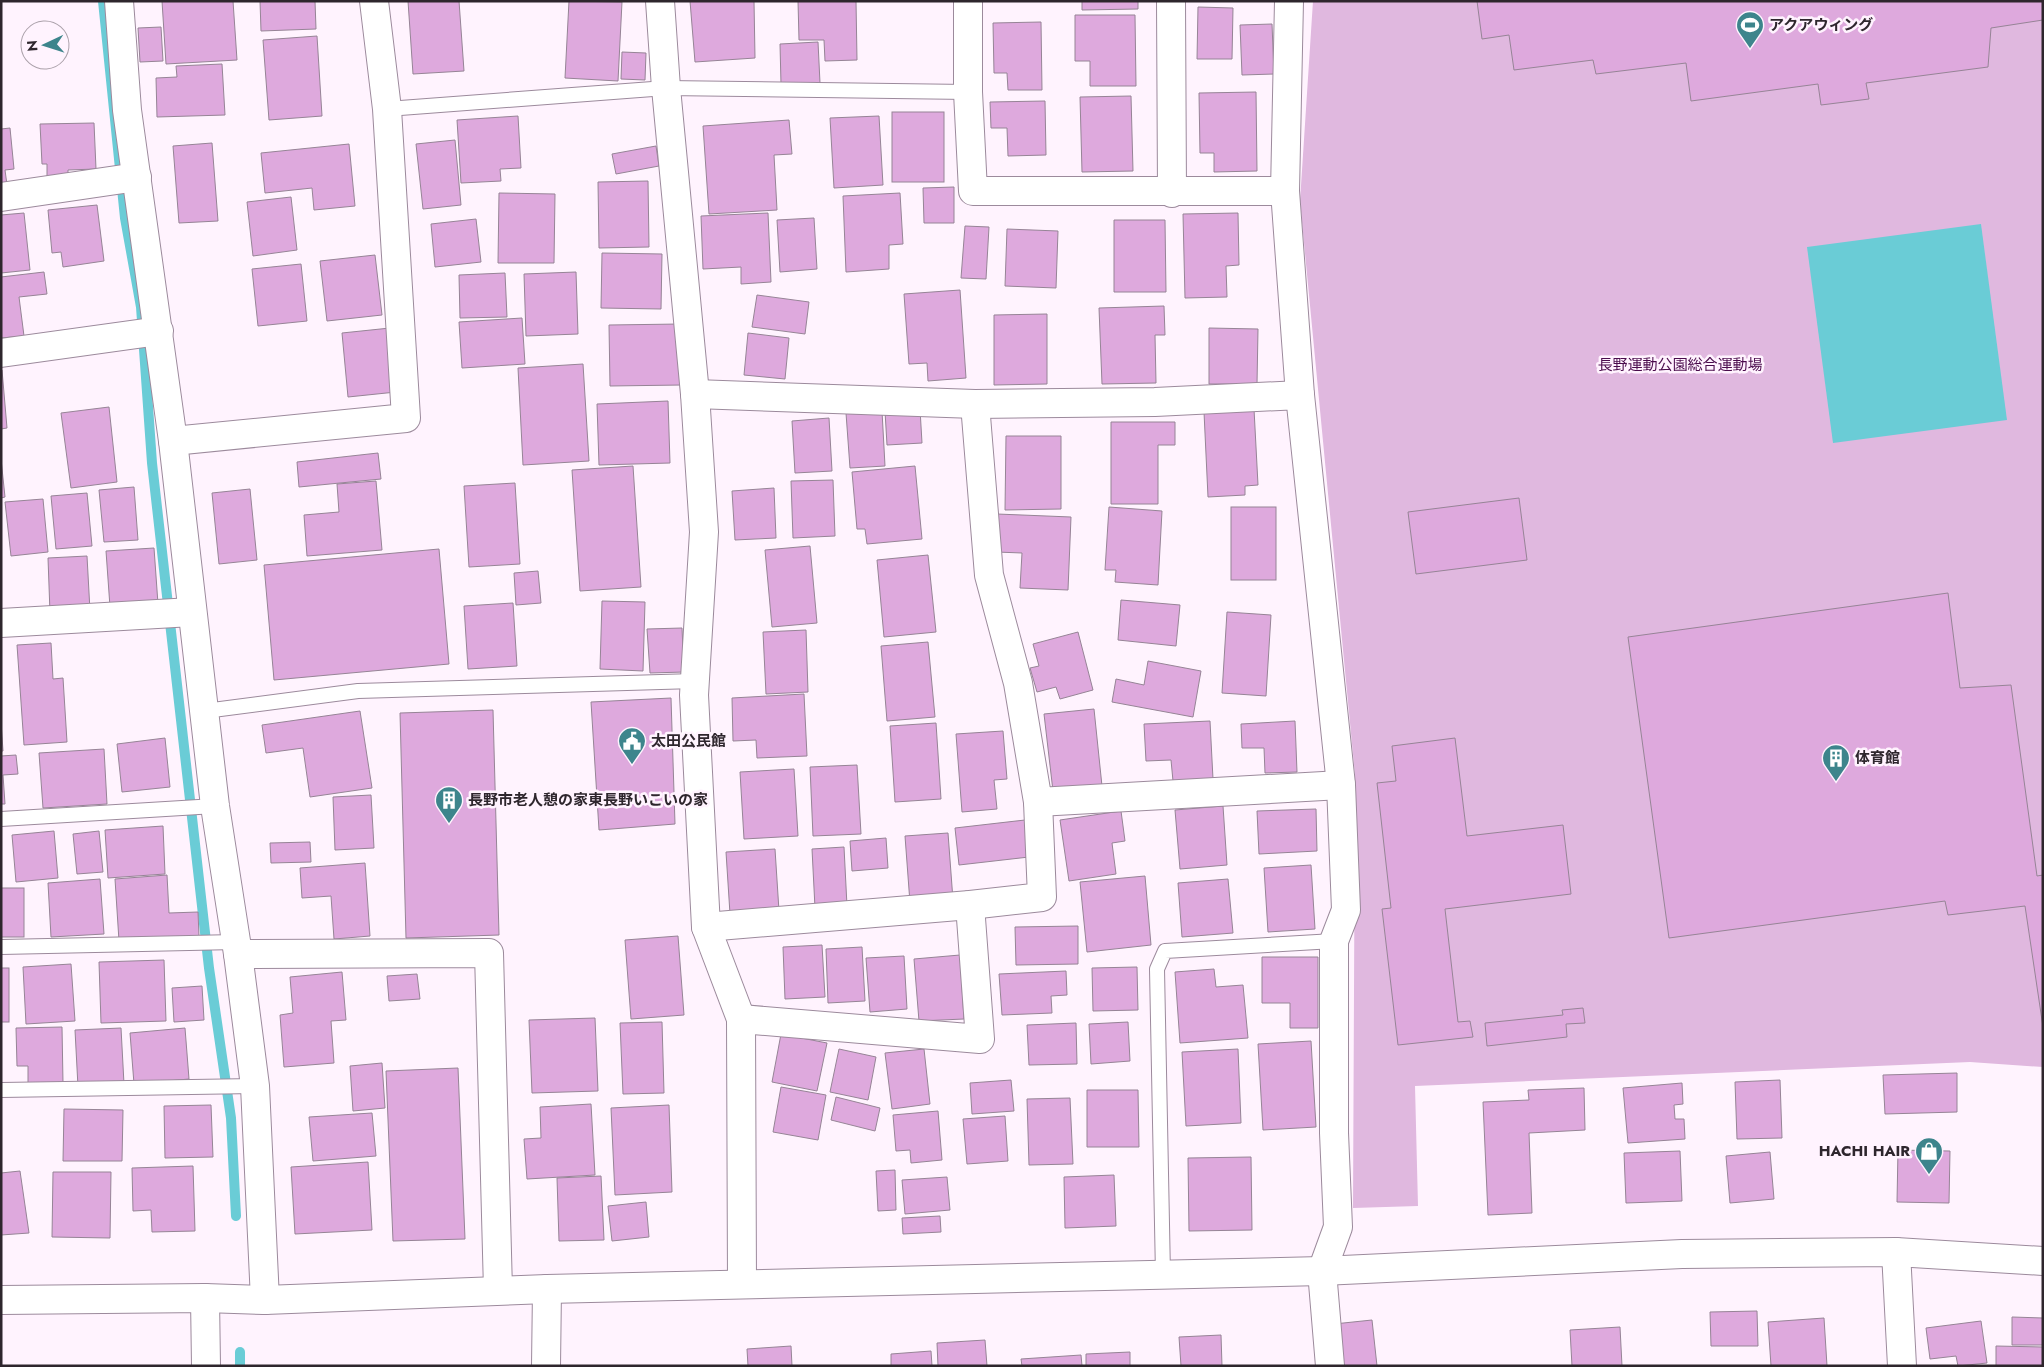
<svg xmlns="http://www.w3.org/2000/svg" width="2044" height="1367" font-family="Jost,'Noto Sans JP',sans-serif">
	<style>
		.green { fill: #e0b8df }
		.water { fill: #6accd6 }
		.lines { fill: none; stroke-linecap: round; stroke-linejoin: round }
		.stream { stroke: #6accd6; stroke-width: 10 }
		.building { fill: #dea9dd; stroke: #968496 }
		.service-casing { stroke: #9c8a9c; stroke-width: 16 }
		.minor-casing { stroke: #9c8a9c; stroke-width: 30 }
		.tertiary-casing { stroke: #9c8a9c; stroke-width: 30 }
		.service { stroke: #fff; stroke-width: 14 }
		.minor { stroke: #fff; stroke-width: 28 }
		.tertiary { stroke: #fff; stroke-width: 28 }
		.labels { text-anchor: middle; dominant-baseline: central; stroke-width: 5; stroke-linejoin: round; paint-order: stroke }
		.poi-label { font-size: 15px; font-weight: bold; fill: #2e262d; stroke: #fff3fe; text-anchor: start }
		.park-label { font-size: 15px; fill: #4a0b4c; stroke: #fff3fe }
	</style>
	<rect width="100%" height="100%" fill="#fff3fe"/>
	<!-- green -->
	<polygon class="green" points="1313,1 2043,1 2043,1067 1970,1062 1415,1086 1418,1206 1353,1208 1355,775 1300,201"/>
	<!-- water -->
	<polygon class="water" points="1981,224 2007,420 1833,443 1807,247"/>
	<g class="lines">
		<!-- stream -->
		<g class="stream">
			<polyline points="103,1 125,218 141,307 152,463 209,968 231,1118 236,1216"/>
			<polyline points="240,1352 240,1366"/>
		</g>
	</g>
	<!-- building -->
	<g class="building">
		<polygon points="162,1 233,1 237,60 166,64"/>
		<polygon points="260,1 315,1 316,29 261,31"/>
		<polygon points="408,1 459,1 464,71 413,74"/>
		<polygon points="569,1 622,2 618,81 565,78"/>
		<polygon points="690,1 754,1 755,58 695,62"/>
		<polygon points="798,1 856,1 857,60 825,61 824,40 799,40"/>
		<polygon points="1082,1 1138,1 1138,9 1082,10"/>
		<polygon points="1477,1 2043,1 2043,20 1991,28 1988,67 1866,83 1869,99 1821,105 1818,84 1691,101 1686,63 1596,74 1593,60 1514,70 1509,35 1482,39"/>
		<polygon points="1198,7 1233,8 1232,59 1197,59"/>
		<polygon points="1075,15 1135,15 1136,86 1090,86 1090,61 1075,61"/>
		<polygon points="1041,22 1042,90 1008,90 1007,73 994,73 993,23"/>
		<polygon points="1272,24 1274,74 1242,75 1240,25"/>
		<polygon points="161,27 163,61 140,62 138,28"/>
		<polygon points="317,36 322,116 269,120 263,40"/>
		<polygon points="818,42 820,83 781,84 780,44"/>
		<polygon points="622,52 646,53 645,80 621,79"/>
		<polygon points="222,64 225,115 157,117 156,78 177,77 176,66"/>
		<polygon points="1256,92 1257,171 1214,172 1214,153 1200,153 1199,93"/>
		<polygon points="1131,96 1133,171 1082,172 1080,97"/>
		<polygon points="1045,101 1046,155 1008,156 1007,128 991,128 990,102"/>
		<rect x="892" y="112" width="52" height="70"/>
		<polygon points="518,116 521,168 500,169 501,181 461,183 457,120"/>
		<polygon points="879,116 883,185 834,188 830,118"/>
		<polygon points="789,120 792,154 774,155 777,210 709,214 703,126"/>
		<polygon points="94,123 96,169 68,170 68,177 47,178 47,164 42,164 40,124"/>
		<polygon points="10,128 14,169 5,170 7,185 1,186 1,129"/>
		<polygon points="455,140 461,205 423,209 416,144"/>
		<polygon points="212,143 218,221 179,223 173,146"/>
		<polygon points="349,144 355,206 314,210 312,188 265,193 261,153"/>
		<polygon points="656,146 659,166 616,174 612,154"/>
		<polygon points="648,181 649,247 599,248 598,182"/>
		<polygon points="954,187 954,223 924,223 923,188"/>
		<polygon points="499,193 555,194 554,263 498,263"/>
		<polygon points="900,193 903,244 889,245 889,269 846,272 843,196"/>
		<polygon points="291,197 297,250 253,256 247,202"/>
		<polygon points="97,205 104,261 63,267 61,252 52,253 48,210"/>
		<polygon points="24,213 30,270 1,273 1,215"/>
		<polygon points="768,213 771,282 741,284 741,267 703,269 701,216"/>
		<polygon points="1238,213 1239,265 1226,266 1227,297 1185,298 1183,214"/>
		<polygon points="814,218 817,269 780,272 777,220"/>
		<polygon points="476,219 481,262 435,267 431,224"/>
		<polygon points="1114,220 1165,220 1166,292 1114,292"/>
		<polygon points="965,226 989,227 986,279 961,278"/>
		<polygon points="1007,229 1058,231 1056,288 1005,286"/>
		<polygon points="602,253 662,254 661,309 601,308"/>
		<polygon points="375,255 382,315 327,321 320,261"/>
		<polygon points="301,264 307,321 258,326 252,269"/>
		<polygon points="44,272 47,294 19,297 24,336 1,338 1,277"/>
		<polygon points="576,272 578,334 526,336 524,274"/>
		<polygon points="505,273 507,317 460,318 459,275"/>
		<polygon points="960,290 966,378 928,381 927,363 909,364 904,294"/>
		<polygon points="757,295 809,302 805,334 752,327"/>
		<polygon points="1164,306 1165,335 1155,335 1156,383 1102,384 1099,308"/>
		<polygon points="1047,314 1047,384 994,385 994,315"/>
		<polygon points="522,318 525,364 462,368 459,322"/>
		<polygon points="680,324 682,385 610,386 609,325"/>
		<polygon points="390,328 396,392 348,397 342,333"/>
		<polygon points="1209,328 1258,329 1257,384 1209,384"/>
		<polygon points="748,333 789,338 785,379 744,375"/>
		<polygon points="583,364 589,461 523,465 518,368"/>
		<polygon points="2,370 7,428 1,429 1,370"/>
		<polygon points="668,401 670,463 599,465 597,404"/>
		<polygon points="109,407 117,482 71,488 61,413"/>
		<polygon points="920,409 922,443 887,445 885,411"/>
		<polygon points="1254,409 1258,485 1245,486 1245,495 1208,497 1204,412"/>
		<polygon points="882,411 885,466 850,468 846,413"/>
		<polygon points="829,418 832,471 795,473 792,421"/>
		<polygon points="1111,422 1175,422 1175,445 1158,445 1158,504 1111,504"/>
		<polygon points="1006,436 1061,436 1061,509 1005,510"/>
		<polygon points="378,453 381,479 299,487 297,462"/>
		<polygon points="1,459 5,497 1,498"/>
		<polygon points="633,466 641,587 580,591 572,470"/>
		<polygon points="915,466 922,539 867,544 865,529 857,529 852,472"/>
		<polygon points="833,480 835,536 793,538 791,481"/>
		<polygon points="376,481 382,550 307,556 304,515 339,512 337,484"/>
		<polygon points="515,483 520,564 469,567 464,486"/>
		<polygon points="134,487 138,540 104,542 99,490"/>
		<polygon points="774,488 776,538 735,540 732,491"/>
		<polygon points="250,489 257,560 219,564 212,493"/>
		<polygon points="87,493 92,546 56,549 51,496"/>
		<polygon points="1519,498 1527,560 1416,574 1408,512"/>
		<polygon points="43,499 48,552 11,556 5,502"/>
		<polygon points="1109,507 1162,511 1158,585 1115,582 1116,570 1105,570"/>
		<rect x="1231" y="507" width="45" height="73"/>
		<polygon points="997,514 1071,517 1068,590 1020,588 1022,553 996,552"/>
		<polygon points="810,546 817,623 772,627 765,550"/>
		<polygon points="154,548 158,604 110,607 106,551"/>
		<polygon points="439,549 449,664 274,680 264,565"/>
		<polygon points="928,555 936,632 884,637 877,560"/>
		<polygon points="87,556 90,611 50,613 48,558"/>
		<polygon points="538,571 541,603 516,605 514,573"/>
		<polygon points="1948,593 1960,688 2011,685 2037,876 2043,875 2043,1027 2025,906 1948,915 1945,901 1669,938 1628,637"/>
		<polygon points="1121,600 1180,605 1176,646 1118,640"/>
		<polygon points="602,601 645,602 643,671 600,669"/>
		<polygon points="513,603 517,666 468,669 464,606"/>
		<polygon points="1227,612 1271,615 1266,696 1222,693"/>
		<polygon points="682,628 684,672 650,673 647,629"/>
		<polygon points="806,630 808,692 766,694 763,632"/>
		<polygon points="1078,632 1093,690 1060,699 1056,687 1037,692 1030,668 1039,666 1033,644"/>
		<polygon points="928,642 935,717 887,721 881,646"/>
		<polygon points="51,643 53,679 63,678 67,742 24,745 17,645"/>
		<polygon points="1148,661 1201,671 1193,717 1112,702 1116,679 1144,685"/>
		<polygon points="804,694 807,756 757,758 756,740 733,741 732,698"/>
		<polygon points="671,698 675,824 599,830 591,702"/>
		<polygon points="1094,709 1102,786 1053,791 1044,714"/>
		<polygon points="493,710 499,935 406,938 400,713"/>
		<polygon points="360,711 372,788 310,797 303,748 266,753 262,725"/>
		<polygon points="1210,721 1213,779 1173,781 1171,760 1146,761 1144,724"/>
		<polygon points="1295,721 1297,772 1265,773 1264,748 1242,748 1241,724"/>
		<polygon points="1,722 3,751 1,751"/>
		<polygon points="936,723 941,799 895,802 890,726"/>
		<polygon points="1003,731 1007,779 994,780 997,809 962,812 956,734"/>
		<polygon points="165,738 170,787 122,792 117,744"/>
		<polygon points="1455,738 1467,836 1563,825 1571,894 1445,909 1458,1022 1470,1021 1473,1037 1398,1045 1382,909 1391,908 1377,783 1396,781 1392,746"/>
		<polygon points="104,749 107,804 43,808 39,753"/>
		<polygon points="16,755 18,774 3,775 5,804 1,804 1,756"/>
		<polygon points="857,765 861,834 813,836 810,767"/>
		<polygon points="794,769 798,836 744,839 740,772"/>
		<polygon points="371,795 374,848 335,850 333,797"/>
		<polygon points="1223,806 1227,865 1180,869 1175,810"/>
		<polygon points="1316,809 1317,851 1259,854 1257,811"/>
		<polygon points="1121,811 1125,841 1112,843 1116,874 1069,881 1060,820"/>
		<polygon points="1025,820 1029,857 959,865 955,828"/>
		<polygon points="163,826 165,874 108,878 105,830"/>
		<polygon points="54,831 58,878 16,882 12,835"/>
		<polygon points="99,831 103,872 77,874 73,834"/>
		<polygon points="948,833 953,900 910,903 905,836"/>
		<polygon points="886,838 888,868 852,871 850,841"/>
		<polygon points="310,842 311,862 271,863 270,843"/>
		<polygon points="844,847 847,906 815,908 812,849"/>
		<polygon points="775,849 779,911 730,914 726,852"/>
		<polygon points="365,863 370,936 334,939 331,896 302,898 300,868"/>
		<polygon points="1311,865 1315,929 1268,932 1264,868"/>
		<polygon points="167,875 169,913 198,912 199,936 119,941 115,879"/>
		<polygon points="1145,876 1151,945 1087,952 1080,882"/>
		<polygon points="100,879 104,934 51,937 48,883"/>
		<polygon points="1228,879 1233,933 1182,937 1178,883"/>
		<rect x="1" y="888" width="23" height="49"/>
		<polygon points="1078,926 1078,964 1016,965 1015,927"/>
		<polygon points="678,936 684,1015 631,1019 625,940"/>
		<polygon points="822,945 825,997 785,999 783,947"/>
		<polygon points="862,947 865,1001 828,1003 826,949"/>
		<polygon points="960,955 964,1019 919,1021 914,959"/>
		<polygon points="904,956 907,1009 870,1012 866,958"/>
		<polygon points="1262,957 1318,957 1318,1028 1290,1028 1290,1003 1262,1003"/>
		<polygon points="164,960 166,1021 101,1023 99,962"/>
		<polygon points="71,964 75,1021 26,1024 23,967"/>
		<polygon points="1137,967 1138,1010 1093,1011 1092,968"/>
		<rect x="1" y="968" width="8" height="54"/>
		<polygon points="1214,969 1216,987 1243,985 1248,1038 1180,1043 1175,972"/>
		<polygon points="1066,971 1067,995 1051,996 1052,1013 1002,1015 999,974"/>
		<polygon points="342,972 346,1020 331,1021 334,1063 284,1067 280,1015 293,1013 290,977"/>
		<polygon points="417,974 420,999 389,1001 387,976"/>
		<polygon points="202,986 204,1020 174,1022 172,988"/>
		<polygon points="1583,1008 1585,1023 1566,1024 1567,1037 1487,1046 1485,1023 1563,1015 1562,1010"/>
		<polygon points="595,1018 598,1091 532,1093 529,1020"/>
		<polygon points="662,1022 664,1093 623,1094 620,1023"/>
		<polygon points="1128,1022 1130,1061 1091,1064 1089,1024"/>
		<polygon points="1076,1023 1077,1064 1029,1065 1027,1025"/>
		<polygon points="62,1027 63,1083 28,1084 28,1066 17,1066 16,1028"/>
		<polygon points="121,1028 124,1084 78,1087 75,1030"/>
		<polygon points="185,1028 189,1079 134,1084 130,1033"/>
		<polygon points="781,1034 827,1043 817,1091 772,1082"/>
		<polygon points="1311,1041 1316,1127 1263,1130 1258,1044"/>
		<polygon points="839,1049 876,1057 868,1100 830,1092"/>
		<polygon points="924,1049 930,1104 892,1109 885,1053"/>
		<polygon points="1238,1049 1241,1123 1186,1126 1182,1052"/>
		<polygon points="382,1063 385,1108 353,1111 350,1066"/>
		<polygon points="458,1068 465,1239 393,1241 386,1071"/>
		<polygon points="1957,1073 1957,1112 1885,1114 1883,1075"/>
		<polygon points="1011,1080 1014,1111 972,1114 970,1083"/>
		<polygon points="1780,1080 1782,1138 1737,1139 1735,1082"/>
		<polygon points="1682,1083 1683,1104 1674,1105 1675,1119 1684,1119 1685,1139 1628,1143 1623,1088"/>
		<polygon points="781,1087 826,1095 818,1140 773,1132"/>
		<polygon points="1584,1088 1585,1130 1529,1133 1532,1213 1488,1215 1483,1102 1529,1100 1528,1090"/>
		<polygon points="1087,1090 1138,1090 1139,1147 1087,1147"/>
		<polygon points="836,1097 880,1108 875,1131 831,1120"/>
		<polygon points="1070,1098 1073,1164 1029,1165 1027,1099"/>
		<polygon points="591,1104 595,1175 527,1179 524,1139 541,1138 540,1107"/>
		<polygon points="211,1105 213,1157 165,1158 164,1106"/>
		<polygon points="669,1105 672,1192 615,1195 611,1108"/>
		<polygon points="64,1109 123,1110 122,1161 63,1161"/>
		<polygon points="938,1111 942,1160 911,1163 910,1150 896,1151 893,1115"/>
		<polygon points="372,1113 376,1156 313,1161 309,1117"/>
		<polygon points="1005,1116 1008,1161 967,1164 963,1119"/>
		<polygon points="1898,1150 1950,1151 1949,1203 1897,1202"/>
		<polygon points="1680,1151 1682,1201 1626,1203 1624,1153"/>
		<polygon points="1770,1152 1774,1199 1730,1203 1726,1156"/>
		<polygon points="1251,1157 1252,1230 1189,1231 1188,1158"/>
		<polygon points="368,1162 372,1230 295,1234 291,1167"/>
		<polygon points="193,1166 195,1231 152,1232 151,1210 133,1211 132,1168"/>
		<polygon points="895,1170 896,1210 878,1211 876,1171"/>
		<polygon points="20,1171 29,1233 1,1235 1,1173"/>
		<polygon points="53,1172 111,1172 110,1238 52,1237"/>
		<polygon points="1114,1175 1116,1226 1065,1228 1064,1177"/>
		<polygon points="601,1176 604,1240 559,1241 557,1178"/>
		<polygon points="947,1177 950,1210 905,1214 902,1180"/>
		<polygon points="646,1202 649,1237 612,1241 608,1206"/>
		<polygon points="940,1216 941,1232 903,1234 902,1218"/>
		<polygon points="1757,1311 1758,1346 1711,1346 1710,1312"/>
		<polygon points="2012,1317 2043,1318 2043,1345 2012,1345"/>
		<polygon points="1824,1318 1827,1366 1771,1366 1768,1322"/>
		<polygon points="1372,1320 1377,1366 1338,1366 1334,1324"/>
		<polygon points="1981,1321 1987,1363 1958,1366 1956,1356 1930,1359 1926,1328"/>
		<polygon points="1620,1327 1622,1366 1572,1366 1570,1330"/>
		<polygon points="1221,1335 1222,1366 1181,1366 1179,1337"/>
		<polygon points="985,1340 987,1366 938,1366 937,1343"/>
		<polygon points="791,1346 792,1366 748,1366 747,1349"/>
		<polygon points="1996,1346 2043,1347 2043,1366 1996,1366"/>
		<polygon points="931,1351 932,1366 891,1366 891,1354"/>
		<polygon points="1130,1352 1130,1366 1086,1366 1086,1354"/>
		<polygon points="1081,1355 1082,1366 1022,1366 1021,1359"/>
	</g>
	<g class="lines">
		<!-- service casing -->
		<g class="service-casing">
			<g id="service">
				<polyline points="387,109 666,88 968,92"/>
				<polyline points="205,711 358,691 695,681"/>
				<polyline points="1,819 215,806"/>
				<polyline points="1,947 236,942"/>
				<polyline points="1,1090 255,1086"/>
				<polyline points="1163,1275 1157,969 1165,951 1334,941"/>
			</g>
		</g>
		<!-- minor casing -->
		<g class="minor-casing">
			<g id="minor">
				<polyline points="119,1 127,110 173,441 215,806 238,954 255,1086 265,1300"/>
				<polyline points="660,1 666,88 695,394 704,532 694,695 706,927 741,1019 742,1284"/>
				<polyline points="968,1 968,92 973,191 1285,191"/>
				<polyline points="1171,1 1172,193"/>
				<polyline points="1289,1 1285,191 1300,395"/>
				<polyline points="1,197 137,177"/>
				<polyline points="1,353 159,331"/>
				<polyline points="695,394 975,404 1155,402 1300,395 1341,785 1346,910 1334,941 1334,1133 1338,1227 1322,1271 1330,1366"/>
				<polyline points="975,404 989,575 1018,683 1038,802 1341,785"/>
				<polyline points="173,441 406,418 387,109 374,1"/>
				<polyline points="1,623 192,612"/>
				<polyline points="706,927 970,905 1042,897 1038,802"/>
				<polyline points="238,954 489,953 498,1290"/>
				<polyline points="741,1019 980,1039 970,905"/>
				<polyline points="1896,1252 1902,1366"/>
				<polyline points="205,1298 206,1366"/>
				<polyline points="546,1366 547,1289"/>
			</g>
		</g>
		<!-- tertiary casing -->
		<g class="tertiary-casing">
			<polyline id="tertiary" points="1,1300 205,1298 265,1300 547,1289 1322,1271 1682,1254 1896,1252 2043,1261"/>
		</g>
		<!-- service -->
		<use href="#service" class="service"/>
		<!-- minor -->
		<use href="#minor" class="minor"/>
		<!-- tertiary -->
		<use href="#tertiary" class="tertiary"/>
	</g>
	<!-- icons -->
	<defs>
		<g id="stadium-pin" transform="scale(1.4375)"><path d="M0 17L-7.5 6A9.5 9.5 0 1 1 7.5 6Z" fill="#3d858c" stroke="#fff3fe"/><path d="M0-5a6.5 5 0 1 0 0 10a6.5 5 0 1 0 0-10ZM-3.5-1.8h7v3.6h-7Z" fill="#fff"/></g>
		<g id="civic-pin" transform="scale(1.4375)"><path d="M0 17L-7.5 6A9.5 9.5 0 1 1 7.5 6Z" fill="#3d858c" stroke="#fff3fe"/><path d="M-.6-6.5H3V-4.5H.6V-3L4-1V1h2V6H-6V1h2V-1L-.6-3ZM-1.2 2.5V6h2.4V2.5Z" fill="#fff"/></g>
		<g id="building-pin" transform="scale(1.4375)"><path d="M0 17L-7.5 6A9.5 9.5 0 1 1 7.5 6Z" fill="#3d858c" stroke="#fff3fe"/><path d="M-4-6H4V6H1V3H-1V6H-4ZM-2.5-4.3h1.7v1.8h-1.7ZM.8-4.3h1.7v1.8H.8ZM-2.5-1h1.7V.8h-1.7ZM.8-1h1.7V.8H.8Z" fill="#fff"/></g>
		<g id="shop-pin" transform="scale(1.4375)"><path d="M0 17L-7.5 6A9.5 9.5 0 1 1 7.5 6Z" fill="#3d858c" stroke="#fff3fe"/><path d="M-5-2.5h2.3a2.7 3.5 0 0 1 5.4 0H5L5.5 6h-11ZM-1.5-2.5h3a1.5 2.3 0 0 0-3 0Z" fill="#fff"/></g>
	</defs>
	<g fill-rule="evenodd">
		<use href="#stadium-pin" x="1750" y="25"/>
		<use href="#civic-pin" x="632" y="741"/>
		<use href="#building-pin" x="1836" y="758"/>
		<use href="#building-pin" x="449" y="800"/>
		<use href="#shop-pin" x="1929" y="1151"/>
	</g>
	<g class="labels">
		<!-- poi labels -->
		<g class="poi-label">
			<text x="1769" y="25">アクアウィング</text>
			<text x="651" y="741">太田公民館</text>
			<text x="1855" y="758">体育館</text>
			<text x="468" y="800">長野市老人憩の家東長野いこいの家</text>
			<text x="1910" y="1151" text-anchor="end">HACHI HAIR</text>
		</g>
		<!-- park labels -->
		<g class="park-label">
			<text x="1680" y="365">長野運動公園総合運動場</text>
		</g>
	</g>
	<!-- border -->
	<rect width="2044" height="1367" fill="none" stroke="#2e262d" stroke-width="5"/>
	<!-- north arrow -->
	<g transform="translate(45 45) rotate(266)"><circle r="24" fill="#fff3fe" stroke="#aba1aa"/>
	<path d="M0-4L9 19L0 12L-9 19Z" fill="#3d858c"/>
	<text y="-8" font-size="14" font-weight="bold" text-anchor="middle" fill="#2e262d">N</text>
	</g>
</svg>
